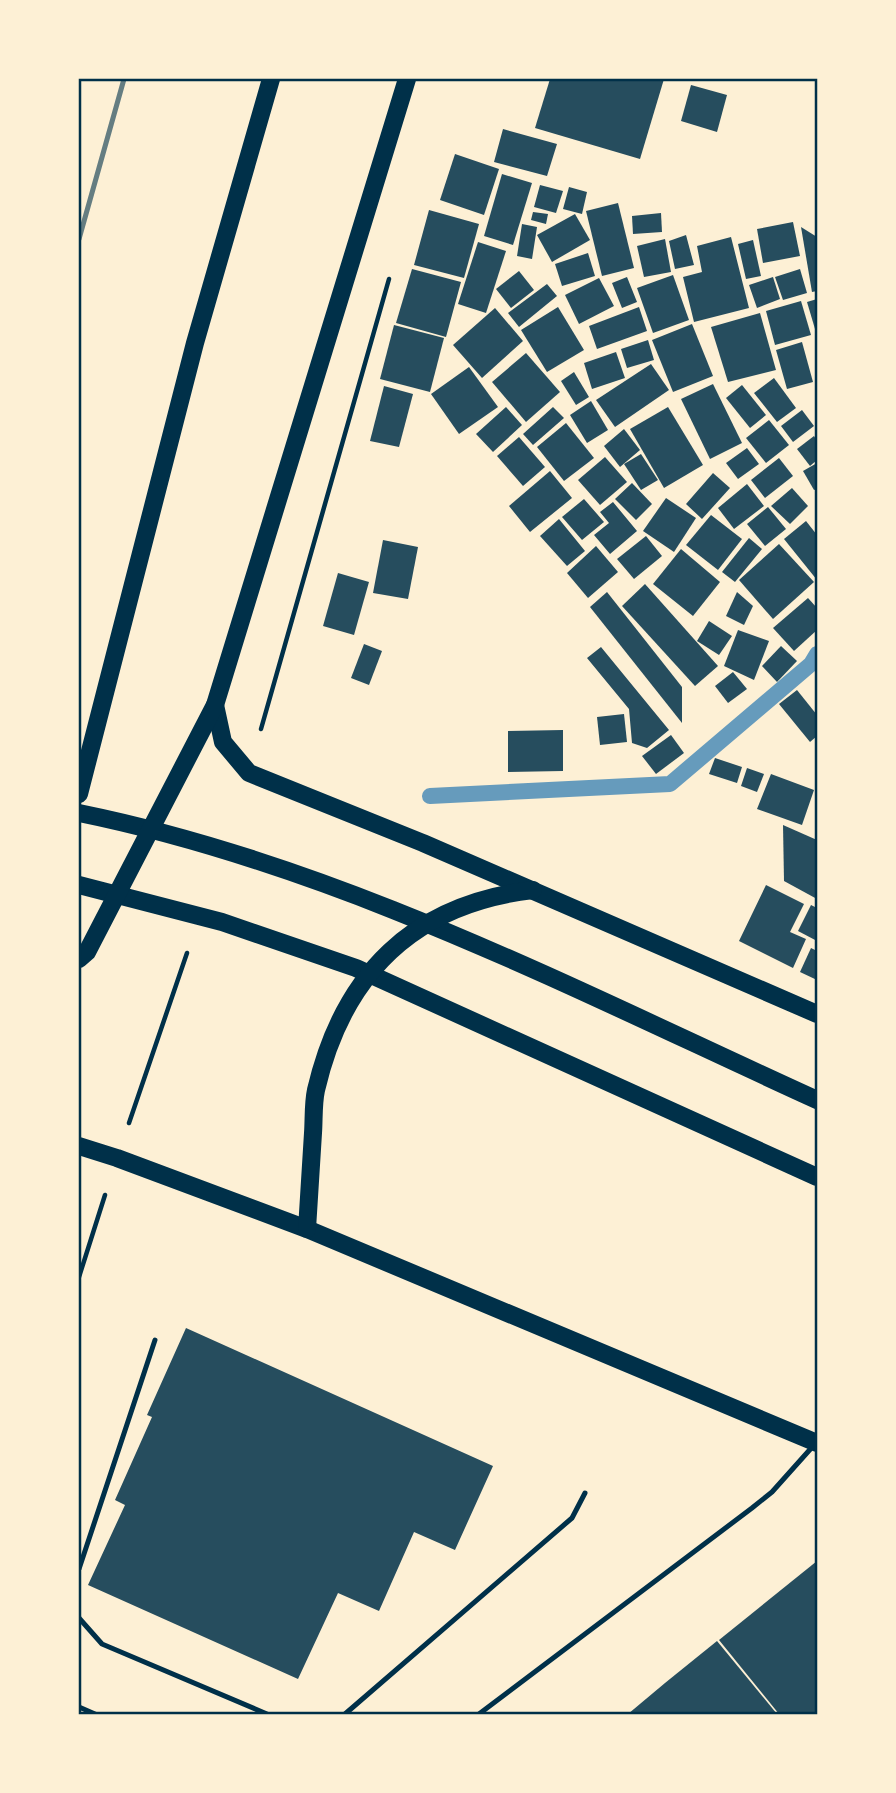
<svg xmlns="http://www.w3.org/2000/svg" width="896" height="1793" font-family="Montserrat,sans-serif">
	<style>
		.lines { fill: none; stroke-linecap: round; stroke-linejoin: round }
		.stream { stroke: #669bbc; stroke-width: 16 }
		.building { fill: #264d5e }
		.path { stroke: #003049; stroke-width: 4.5 }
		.service { stroke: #003049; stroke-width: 5 }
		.primary { stroke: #003049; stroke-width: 18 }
		.rail { stroke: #657d81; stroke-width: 5 }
		.neatline { fill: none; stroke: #003049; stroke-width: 2.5 }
	</style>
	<rect width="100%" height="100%" fill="#fdf0d5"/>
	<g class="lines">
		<!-- stream -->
		<polyline class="stream" points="430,796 670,784 811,664 817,654"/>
	</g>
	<!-- building -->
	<g class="building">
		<polygon points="550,79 664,79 640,159 535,128"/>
		<polygon points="691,85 727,95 717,132 681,121"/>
		<polygon points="503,129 557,144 547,176 494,162"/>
		<polygon points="455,154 499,169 484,215 440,200"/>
		<polygon points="502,174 532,183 513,245 484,236"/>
		<polygon points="540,185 563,191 556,213 534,207"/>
		<polygon points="569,187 587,192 582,214 563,209"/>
		<polygon points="618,203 634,268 602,276 586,211"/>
		<polygon points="429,210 479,224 464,278 414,265"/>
		<polygon points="533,212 548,214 546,224 531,220"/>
		<polygon points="661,213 662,232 633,234 632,216"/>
		<polygon points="575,214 590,240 552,262 537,235"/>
		<polygon points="793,222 800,256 763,263 757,229"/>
		<polygon points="522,224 537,227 532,259 517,256"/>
		<polygon points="801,227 817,237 817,291 812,292"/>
		<polygon points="686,235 694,265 675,269 669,241"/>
		<polygon points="731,237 749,308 694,322 683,277 702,272 697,246"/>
		<polygon points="665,239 671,272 644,277 637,246"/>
		<polygon points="753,240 761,276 746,279 738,244"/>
		<polygon points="478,242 506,251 486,313 458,304"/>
		<polygon points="588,253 595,276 562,286 555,264"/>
		<polygon points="412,269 461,282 446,337 396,323"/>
		<polygon points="800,269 807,293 783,300 775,277"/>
		<polygon points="519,271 534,290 511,308 496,289"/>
		<polygon points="673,275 689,320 653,333 637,288"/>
		<polygon points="627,277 637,302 622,308 612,283"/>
		<polygon points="773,277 780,299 757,308 749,285"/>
		<polygon points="599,278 614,306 579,324 565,295"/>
		<polygon points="547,284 557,296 519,327 508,313"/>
		<polygon points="817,299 817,329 815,329 807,302"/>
		<polygon points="801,301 811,335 775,345 766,311"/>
		<polygon points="558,307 584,350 547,372 521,330"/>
		<polygon points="639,307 647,331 597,349 589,326"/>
		<polygon points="495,308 523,341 482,378 453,345"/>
		<polygon points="760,313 776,370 728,382 711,327"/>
		<polygon points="692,324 713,376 673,392 652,340"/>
		<polygon points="394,325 444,338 430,392 380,379"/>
		<polygon points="648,340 654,360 627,368 621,349"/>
		<polygon points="802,342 813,382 787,389 776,350"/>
		<polygon points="616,352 625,378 592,389 584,363"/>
		<polygon points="526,353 560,392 526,422 492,382"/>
		<polygon points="651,364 669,390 615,427 596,400"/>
		<polygon points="469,367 498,407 459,434 431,394"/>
		<polygon points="574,372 589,397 576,405 561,381"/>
		<polygon points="774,378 796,408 777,422 754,393"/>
		<polygon points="713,384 742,443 710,459 681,399"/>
		<polygon points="742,385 766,415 750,428 726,398"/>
		<polygon points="384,386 413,394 399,447 370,441"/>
		<polygon points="591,401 608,430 587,443 570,415"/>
		<polygon points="506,407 522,425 493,452 476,434"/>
		<polygon points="553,407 564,418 533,445 523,434"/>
		<polygon points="668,407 703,465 664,488 630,429"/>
		<polygon points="802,410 814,426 793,442 781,426"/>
		<polygon points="769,420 789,445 766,463 746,438"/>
		<polygon points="566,423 594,458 564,481 537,447"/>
		<polygon points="624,429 640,450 620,467 604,446"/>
		<polygon points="814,436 817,441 817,460 810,466 797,449"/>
		<polygon points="519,437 545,467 523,486 497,456"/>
		<polygon points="747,448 759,464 738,479 726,463"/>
		<polygon points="641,454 658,480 641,490 624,464"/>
		<polygon points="605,457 627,482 600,505 578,480"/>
		<polygon points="779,458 793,476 765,498 751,480"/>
		<polygon points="817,463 817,489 814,490 803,471"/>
		<polygon points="550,471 572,498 530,532 509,506"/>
		<polygon points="713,473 730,488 702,519 686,504"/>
		<polygon points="632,483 652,504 636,520 615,499"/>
		<polygon points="747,484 764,506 734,529 718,508"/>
		<polygon points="792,488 808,506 790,524 771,506"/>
		<polygon points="666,498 696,518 674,552 643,531"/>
		<polygon points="584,499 604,522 582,540 562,517"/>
		<polygon points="613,502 637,531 610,554 594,535 609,523 600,512"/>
		<polygon points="768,507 786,529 765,546 747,524"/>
		<polygon points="711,515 742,539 718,570 686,545"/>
		<polygon points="559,519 585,551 567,566 540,536"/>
		<polygon points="806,521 817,535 817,580 784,539"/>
		<polygon points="646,536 662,556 634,579 617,559"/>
		<polygon points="749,538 762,549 735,582 722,572"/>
		<polygon points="383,540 418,547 408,599 373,593"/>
		<polygon points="779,544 814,582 773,619 739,580"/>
		<polygon points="596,546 618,572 588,598 567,573"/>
		<polygon points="681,549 720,582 693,616 653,584"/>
		<polygon points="338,573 369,582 354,635 323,626"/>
		<polygon points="645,584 718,666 695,686 622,606"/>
		<polygon points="607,592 682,687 682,723 590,607"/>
		<polygon points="737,592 753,606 744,625 726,616"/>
		<polygon points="808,598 817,608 817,630 794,651 773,628"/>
		<polygon points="709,621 732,636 719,655 697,641"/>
		<polygon points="738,630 769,641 754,680 724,666"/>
		<polygon points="364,644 382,651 369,685 351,678"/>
		<polygon points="781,646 797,661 777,682 762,666"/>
		<polygon points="601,647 669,730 647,748 632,743 629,709 587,658"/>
		<polygon points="733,672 747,689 728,703 715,686"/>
		<polygon points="797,690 817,715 817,736 810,742 779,704"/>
		<polygon points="624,714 627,742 600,745 597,717"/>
		<polygon points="563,730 563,771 508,772 508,731"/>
		<polygon points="671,735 684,753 656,774 642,756"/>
		<polygon points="715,758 742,767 737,783 709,774"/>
		<polygon points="747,768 764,774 757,792 741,786"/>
		<polygon points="771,774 814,790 802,825 757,809"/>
		<polygon points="783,825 817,840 817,899 784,881"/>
		<polygon points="766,885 804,904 790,932 806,939 793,968 739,941"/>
		<polygon points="811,905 817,908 817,941 798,931"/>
		<polygon points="811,948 817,951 817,980 800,972"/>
		<polygon points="186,1328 493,1466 455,1550 414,1532 379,1611 338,1593 298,1679 88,1585 125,1505 115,1500 152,1417 147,1415"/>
		<polygon points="817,1561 817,1714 779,1714 719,1640"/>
		<polygon points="717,1641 777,1714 628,1714 665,1683"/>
	</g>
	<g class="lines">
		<!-- path -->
		<g class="path">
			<polyline points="261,729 389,279"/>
			<polyline points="129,1123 187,953"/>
			<polyline points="79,1277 105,1195"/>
		</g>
		<!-- service -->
		<g class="service">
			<polyline points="79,1569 155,1340"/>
			<polyline points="79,1618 102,1644 267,1714"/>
			<polyline points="79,1707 95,1714"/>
			<polyline points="345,1714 572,1518 585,1493"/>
			<polyline points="479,1714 752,1508 772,1492 814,1445"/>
		</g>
		<!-- primary -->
		<g class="primary">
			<polyline points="215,705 223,742 249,773 423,843 817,1014"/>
			<polyline points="79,794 195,343 271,79"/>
			<path d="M79,813C339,866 577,991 817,1100"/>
			<polyline points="79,885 222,922 356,968 817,1177"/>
			<polyline points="79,959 87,952 215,705 407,79"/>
			<polyline points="79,1146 117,1158 307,1229 817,1443"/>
			<path d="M307,1229C309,1197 311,1165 313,1133C314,1119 313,1104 316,1090C343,974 413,904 533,890"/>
		</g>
		<!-- rail -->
		<polyline class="rail" points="79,239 124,79"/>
	</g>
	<!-- border -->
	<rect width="896" height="1793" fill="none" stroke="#fdf0d5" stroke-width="161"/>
	<rect x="80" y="80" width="736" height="1633" class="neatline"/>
</svg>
